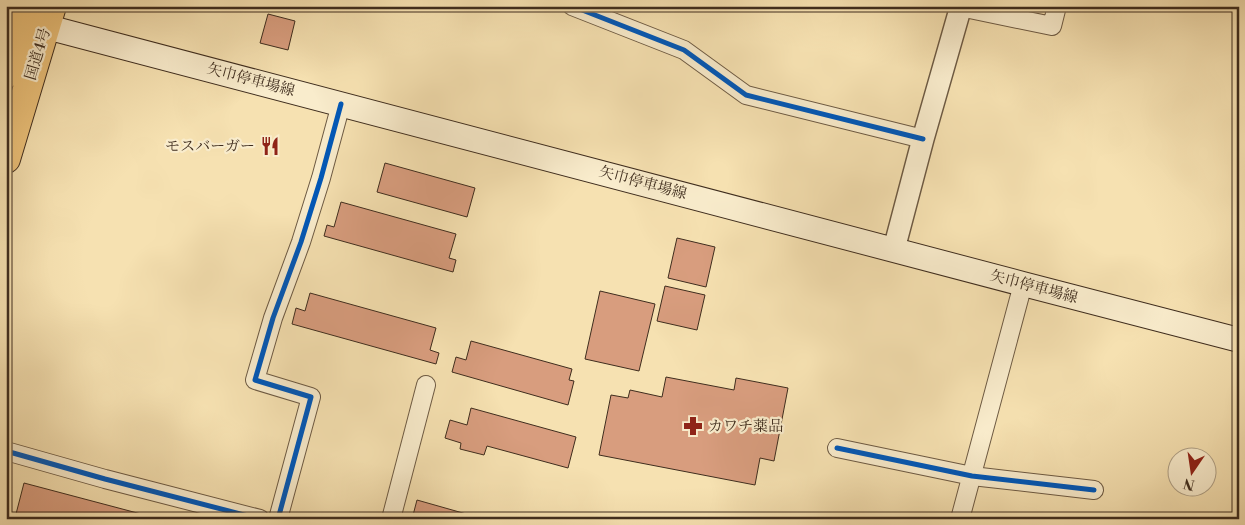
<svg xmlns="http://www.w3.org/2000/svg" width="1245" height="525" font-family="'Libre Bodoni','Noto Serif JP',serif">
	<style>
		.building { fill: #d89d7e; stroke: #3f2d1e }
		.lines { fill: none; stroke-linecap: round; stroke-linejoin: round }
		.minor-casing { stroke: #6d5a43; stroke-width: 20 }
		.tertiary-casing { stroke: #6d5a43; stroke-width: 24 }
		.secondary-casing { stroke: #3f2d1e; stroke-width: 26 }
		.trunk-casing { stroke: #3f2d1e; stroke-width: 30 }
		.minor { stroke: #f9eccc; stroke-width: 18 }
		.tertiary { stroke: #f9eccc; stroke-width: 21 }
		.secondary { stroke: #f9eccc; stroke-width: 24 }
		.trunk { stroke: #ebc078; stroke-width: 28 }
		.cycleway-casing { stroke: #f9eccc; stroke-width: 8 }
		.cycleway { stroke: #0057b8; stroke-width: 5 }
		.labels { text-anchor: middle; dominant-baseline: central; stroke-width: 4.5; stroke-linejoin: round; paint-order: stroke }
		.street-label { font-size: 15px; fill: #3f2d1e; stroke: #f9eccc }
		.poi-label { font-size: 15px; fill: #3f2d1e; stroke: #f9eccc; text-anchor: end }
	</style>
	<rect width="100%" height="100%" fill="#f6e1b1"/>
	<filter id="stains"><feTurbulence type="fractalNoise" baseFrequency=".004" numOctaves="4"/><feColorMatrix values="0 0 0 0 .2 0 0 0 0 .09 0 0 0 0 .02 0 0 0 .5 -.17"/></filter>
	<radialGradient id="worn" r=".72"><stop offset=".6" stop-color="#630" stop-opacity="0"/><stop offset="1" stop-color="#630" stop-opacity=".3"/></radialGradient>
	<!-- building -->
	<g class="building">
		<polygon points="268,14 295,21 288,50 260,43"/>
		<polygon points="385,163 475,188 467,217 377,192"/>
		<polygon points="341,202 456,234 449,258 456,260 453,272 324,236 327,225 334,227"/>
		<polygon points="677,238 715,247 706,287 668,278"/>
		<polygon points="665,286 705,295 697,330 657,321"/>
		<polygon points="600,291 655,304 639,371 585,359"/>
		<polygon points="310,293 436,328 430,350 439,353 436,364 292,324 296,308 305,311"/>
		<polygon points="471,341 572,369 569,380 574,381 568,405 452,372 456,357 466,360"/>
		<polygon points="666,377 734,390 736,378 788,388 774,461 760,458 755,485 599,455 611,395 628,398 630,390 662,397"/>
		<polygon points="471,408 576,437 568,468 487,446 484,455 460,449 461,443 445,438 450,420 467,425"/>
		<polygon points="24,483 160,519 35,519 16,514"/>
		<polygon points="417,500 484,519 412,519"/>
	</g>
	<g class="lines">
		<!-- minor casing -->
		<g class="minor-casing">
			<g id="minor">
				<polyline points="572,6 684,50 746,95 923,139"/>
				<polyline points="960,7 1052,26 1057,6"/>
				<polyline points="837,448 972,476 1094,490"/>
				<polyline points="6,451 105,479 260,519"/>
				<polyline points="278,519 311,397 255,380 273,318 301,242 321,178 341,104"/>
				<polyline points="391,519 426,385"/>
				<polyline points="960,519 1023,284"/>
			</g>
		</g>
		<!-- tertiary casing -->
		<g class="tertiary-casing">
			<polyline id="tertiary" points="894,249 923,139 961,6"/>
		</g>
		<!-- secondary casing -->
		<g class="secondary-casing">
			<polyline id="secondary" points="6,17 47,27 1023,284 1239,340"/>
		</g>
		<!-- trunk casing -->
		<g class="trunk-casing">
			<g id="trunk">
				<polyline points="6,74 28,6"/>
				<polyline points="6,159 52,6"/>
			</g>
		</g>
		<!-- minor -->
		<use href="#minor" class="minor"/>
		<!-- tertiary -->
		<use href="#tertiary" class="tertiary"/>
		<!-- secondary -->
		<use href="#secondary" class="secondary"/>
		<!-- trunk -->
		<use href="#trunk" class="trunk"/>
		<!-- cycleway casing -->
		<g class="cycleway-casing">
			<g id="cycleway">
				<polyline points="572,6 684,50 746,95 923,139"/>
				<polyline points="837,448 972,476 1094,490"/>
				<polyline points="6,451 105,479 260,519"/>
				<polyline points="278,519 311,397 255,380 273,318 301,242 321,178 341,104"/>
			</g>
		</g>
		<!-- cycleway -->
		<use href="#cycleway" class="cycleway"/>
	</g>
	<!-- icons -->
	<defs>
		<g id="restaurant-bare" transform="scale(1.5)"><path d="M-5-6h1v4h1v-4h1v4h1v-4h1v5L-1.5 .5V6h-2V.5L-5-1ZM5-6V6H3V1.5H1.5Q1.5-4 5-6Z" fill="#8f2418" stroke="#f9eccc" stroke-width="2.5" paint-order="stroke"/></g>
		<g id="pharmacy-bare" transform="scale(1.5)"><path d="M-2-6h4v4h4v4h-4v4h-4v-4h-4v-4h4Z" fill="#8f2418" stroke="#f9eccc" stroke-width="2.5" paint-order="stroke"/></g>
	</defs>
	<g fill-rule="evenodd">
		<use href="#restaurant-bare" x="270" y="146"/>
		<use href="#pharmacy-bare" x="693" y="426"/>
	</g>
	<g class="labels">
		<!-- street labels -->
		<g class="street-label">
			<text transform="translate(38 54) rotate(-73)">国道4号</text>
			<text transform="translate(251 80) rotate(15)">矢巾停車場線</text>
			<text transform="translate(643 183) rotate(15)">矢巾停車場線</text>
			<text transform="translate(1034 287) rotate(15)">矢巾停車場線</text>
		</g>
		<!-- poi labels -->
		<g class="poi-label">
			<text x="255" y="146">モスバーガー</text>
			<text x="708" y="426" text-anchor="start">カワチ薬品</text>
		</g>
	</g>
	<!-- margin -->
	<rect width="1245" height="525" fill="none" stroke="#f6e1b1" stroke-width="25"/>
	<rect x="8" y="8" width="1230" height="510" fill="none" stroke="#3f2d1e" stroke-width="2.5"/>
	<rect x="12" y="12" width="1220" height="500" fill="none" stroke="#3f2d1e"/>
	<!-- north arrow -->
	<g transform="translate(1192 472) rotate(193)"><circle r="24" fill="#f9eccc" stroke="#afa086"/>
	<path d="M0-4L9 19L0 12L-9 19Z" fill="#8f2418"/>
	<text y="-8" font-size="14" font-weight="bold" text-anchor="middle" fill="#3f2d1e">N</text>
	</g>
	<rect width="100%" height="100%" filter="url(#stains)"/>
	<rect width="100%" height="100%" fill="url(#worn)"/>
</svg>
